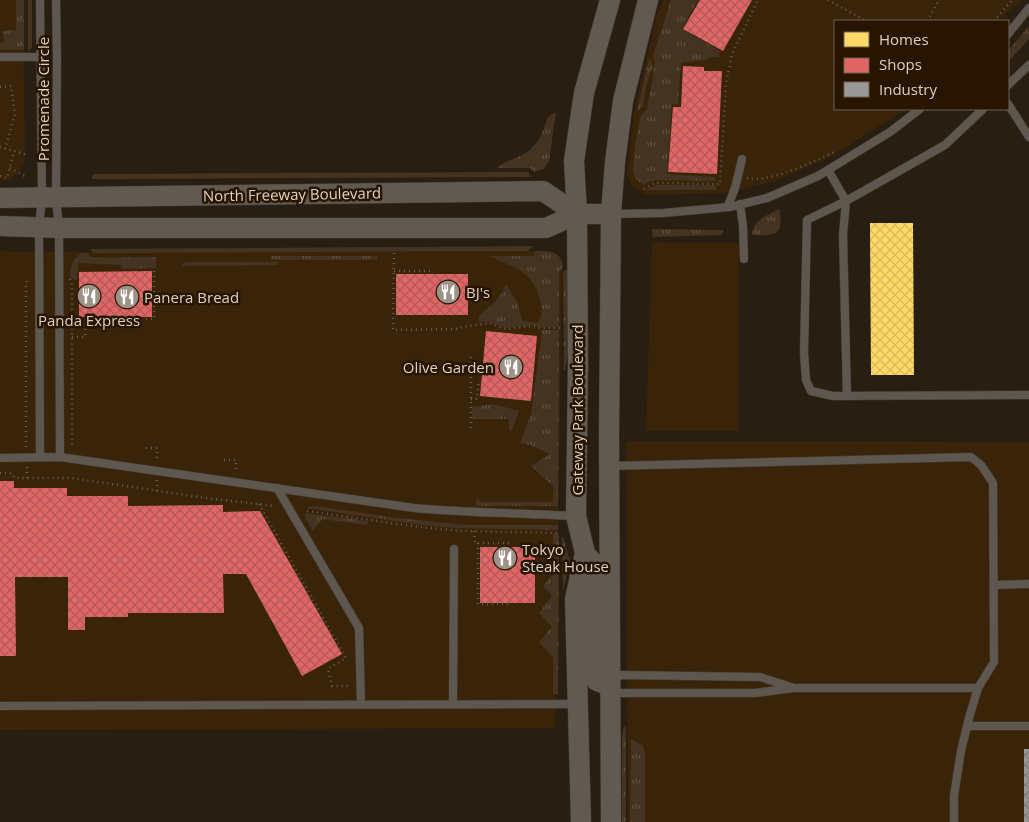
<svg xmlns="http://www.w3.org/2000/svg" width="1029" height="822" font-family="'Open Sans',sans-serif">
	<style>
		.built { fill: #3a2409 }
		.grass { fill: url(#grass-tufts) }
		.homes { fill: url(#homes-cross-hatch) }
		.shops { fill: url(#shops-cross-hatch) }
		.industry { fill: url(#industry-cross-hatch) }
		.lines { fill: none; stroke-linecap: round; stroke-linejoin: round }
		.lane-casing { stroke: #443b30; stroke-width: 9 }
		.secondary-casing { stroke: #443b30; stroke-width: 21 }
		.path { stroke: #635c55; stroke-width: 2.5; stroke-dasharray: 1 4; stroke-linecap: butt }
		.lane { stroke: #5e5750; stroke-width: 8 }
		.secondary { stroke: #605a51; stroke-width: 20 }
		.labels { text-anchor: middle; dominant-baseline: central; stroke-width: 5; stroke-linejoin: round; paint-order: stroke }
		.street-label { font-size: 15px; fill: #ddd1c4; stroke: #271501 }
		.poi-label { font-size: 15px; fill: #ddd1c4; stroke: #271501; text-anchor: start }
	</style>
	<defs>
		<pattern id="grass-tufts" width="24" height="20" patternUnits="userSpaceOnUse" patternTransform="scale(1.25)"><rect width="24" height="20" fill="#443321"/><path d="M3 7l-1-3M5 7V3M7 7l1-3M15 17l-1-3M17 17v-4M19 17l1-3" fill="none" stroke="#5f5040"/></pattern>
		<pattern id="homes-cross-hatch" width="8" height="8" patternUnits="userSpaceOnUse" patternTransform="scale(1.25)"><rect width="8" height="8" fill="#ffd966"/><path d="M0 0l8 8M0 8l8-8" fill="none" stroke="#d9ba5d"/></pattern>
		<pattern id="shops-cross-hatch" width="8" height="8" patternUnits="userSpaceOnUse" patternTransform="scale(1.25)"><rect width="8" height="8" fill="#e06666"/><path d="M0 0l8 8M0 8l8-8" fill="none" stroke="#b15a59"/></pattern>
		<pattern id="industry-cross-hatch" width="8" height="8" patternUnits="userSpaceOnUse" patternTransform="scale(1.25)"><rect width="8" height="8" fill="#999"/><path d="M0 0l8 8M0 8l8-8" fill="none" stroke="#7f7e7d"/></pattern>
	</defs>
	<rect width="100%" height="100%" fill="#291e12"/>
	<!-- built -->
	<g class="built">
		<polygon points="0,0 23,0 25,163 11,180 0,180"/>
		<polygon points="663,0 1022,0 997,21 835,21 835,109 906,109 834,155 776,181 724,193 649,195 643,193 631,185 627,174 634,113 656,18"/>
		<polygon points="652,242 739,243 738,431 646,431"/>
		<polygon points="0,251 23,252 538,251 562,268 555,728 0,730"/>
		<polygon points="626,441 1029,442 1029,822 628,822"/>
	</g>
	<!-- grass -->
	<g class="grass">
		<polygon points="16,0 24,0 24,50 0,50 0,43 4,43 3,31 16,30"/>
		<polygon points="28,0 32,0 32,48 28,50"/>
		<polygon points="671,0 698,0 682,29 720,51 719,57 711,57 707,60 681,62 678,105 672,104 667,174 715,177 715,181 655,180 643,185 635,178 633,171 635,146 640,117 647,109 655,63 653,56"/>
		<polygon points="1029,26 1029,39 1008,62 1008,51"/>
		<polygon points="649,59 653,66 646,86 643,106 637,112"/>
		<path d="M556,112L549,161L544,169L534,172L530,168H497C505,161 509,161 518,157C537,149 542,135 548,117Z"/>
		<polygon points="528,172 531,177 92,179 92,176 95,174"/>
		<polygon points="657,185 716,185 716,190 645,190"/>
		<path d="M779,209C785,236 774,236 752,235C753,219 767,216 779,209Z"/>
		<polygon points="652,229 721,230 723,230 722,235 653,237"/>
		<polygon points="533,246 528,251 93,253 90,249"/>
		<path d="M536,251C550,251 561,251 563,267L559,272V327H539L533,325L507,328L499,326L491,322H479V315C492,306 500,299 506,284L518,304L522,321L538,323C542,317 542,311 541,304C535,271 515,268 489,256H533Z"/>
		<path d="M82,253H87L92,258L156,257V268L122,269L121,265L78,263L77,280L70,278C71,266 71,259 82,253Z"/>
		<rect x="271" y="256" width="106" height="4"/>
		<polygon points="185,262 278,262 278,265 181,266"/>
		<polygon points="566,270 568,270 568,355 564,372 563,272"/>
		<polygon points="542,330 559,330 558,506 476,506 477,496 480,502 553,502 553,486 531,466 550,454 530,445 520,443 531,414"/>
		<polygon points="493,404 519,411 512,430 509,430 509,419 472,419 472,407"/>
		<polygon points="314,506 398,518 466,525 558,525 558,530 454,528 423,525 307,508"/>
		<polygon points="305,513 368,521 367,525 322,519 313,531 305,518"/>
		<polygon points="553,533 559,534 558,694 553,694 553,657 539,642 552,627 539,613 552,596 543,586 553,574 543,564 553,552"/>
		<polygon points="562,537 563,537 570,561 563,591"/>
		<polygon points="624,725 626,728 626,822 622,822 622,736"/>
		<polygon points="631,739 643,746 645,754 645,822 630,822"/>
	</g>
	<!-- homes -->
	<polygon class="homes" points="870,223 913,223 914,375 871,375"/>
	<!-- shops -->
	<g class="shops">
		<polygon points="700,0 752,0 723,51 683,29"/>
		<polygon points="683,66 704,67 704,71 722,71 717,174 668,172 673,107 681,107"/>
		<polygon points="152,271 152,317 79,317 79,272"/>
		<rect x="396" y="274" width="72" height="41"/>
		<polygon points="486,331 537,336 531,401 480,396"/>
		<polygon points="0,481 14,481 14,488 67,488 67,496 128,496 128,506 223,505 223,512 260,511 342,654 302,676 246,574 223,574 224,613 128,613 128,617 85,617 85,630 68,630 68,577 15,577 16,656 0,656"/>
		<rect x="480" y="547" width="55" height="56"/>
	</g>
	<!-- industry -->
	<rect class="industry" x="1024" y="749" width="5" height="73"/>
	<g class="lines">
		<!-- lane casing -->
		<g class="lane-casing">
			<g id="lane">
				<polyline points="56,0 57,58 56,198 59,228 60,457"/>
				<polyline points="1008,34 1029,8"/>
				<polyline points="0,57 41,57"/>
				<polyline points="1008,85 1029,65"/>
				<polyline points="1008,104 1029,137"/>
				<polyline points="983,109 945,145 846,201 807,220 804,353 806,380 811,391 833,396 1029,395"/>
				<polyline points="828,170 846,201 843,235 847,396"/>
				<polyline points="740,204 743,226 744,259"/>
				<polyline points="728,206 735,188 742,159"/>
				<polyline points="613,214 663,213 730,207 767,198 818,176 890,132 920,109"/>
				<polyline points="40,457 39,227 42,198 40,0"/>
				<path d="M0,458L60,457L414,508C467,513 521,513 574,516"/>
				<polyline points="610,466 971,457 981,465 993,483 994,662 978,688 969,718 961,751 954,796 954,822"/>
				<polyline points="277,488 359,628 361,704"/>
				<polyline points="994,585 1029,584"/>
				<polyline points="794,688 760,677 620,675 610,686 620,693 755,693 794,688 978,688"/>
				<polyline points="453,703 454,549"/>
				<polyline points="0,706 578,704"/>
				<polyline points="967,726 1029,726"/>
			</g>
		</g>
		<!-- secondary casing -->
		<g class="secondary-casing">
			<g id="secondary">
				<polyline points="0,198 543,191 577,214"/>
				<polyline points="0,226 59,228 546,228 577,214 611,214"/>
				<polyline points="588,557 593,563 594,670 597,681 610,686"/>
				<polyline points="581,822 575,599 585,553 576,516 578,364 577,214 574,161 584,93 610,0"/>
				<polyline points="611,822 609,436 611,214 615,162 623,101 648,0"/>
			</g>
		</g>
		<!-- path -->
		<g class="path">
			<polyline points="828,0 866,21"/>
			<polyline points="927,21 939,0"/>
			<polyline points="994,21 1012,0"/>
			<polyline points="0,87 11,86 15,114 5,149"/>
			<polyline points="0,147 28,155"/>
			<polyline points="10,168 25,176"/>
			<polyline points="0,176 7,178 14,151"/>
			<path d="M747,178C771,183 812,162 834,152"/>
			<polyline points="644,189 655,183 720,184 726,83 732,54 758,0"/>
			<polyline points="394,253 393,330 456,329 463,327 490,323 499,327 507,329 534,326 538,328 560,328"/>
			<polyline points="394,271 431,271"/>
			<polyline points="70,279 72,283 72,448"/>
			<polyline points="72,337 85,337 86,320 154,319 154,270"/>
			<polyline points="471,357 471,430"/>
			<polyline points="471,399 477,399 479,380"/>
			<polyline points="26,447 26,283 28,280"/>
			<polyline points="146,448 157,448 157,462"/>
			<polyline points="224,460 236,460 236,473"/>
			<polyline points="0,473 11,473 15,478 71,478 206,498 274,506"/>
			<polyline points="27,478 27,467"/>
			<polyline points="157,480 157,491"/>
			<polyline points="259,504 346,658 328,669 332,686 350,686"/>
			<polyline points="307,511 420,527 463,531 560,533"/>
			<polyline points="474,531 475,543 511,543"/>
			<polyline points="478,543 478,604 510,604"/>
		</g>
		<!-- lane -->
		<use href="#lane" class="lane"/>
		<!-- secondary -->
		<use href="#secondary" class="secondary"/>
	</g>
	<!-- icons -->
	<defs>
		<g id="restaurant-disc" transform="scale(1.25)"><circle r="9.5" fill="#9e9286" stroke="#271501"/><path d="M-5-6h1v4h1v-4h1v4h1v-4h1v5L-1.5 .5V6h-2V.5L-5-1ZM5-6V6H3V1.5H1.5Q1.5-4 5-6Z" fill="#fff"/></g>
	</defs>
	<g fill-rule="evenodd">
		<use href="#restaurant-disc" x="448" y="292"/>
		<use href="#restaurant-disc" x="89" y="296"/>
		<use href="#restaurant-disc" x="127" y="297"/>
		<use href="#restaurant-disc" x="511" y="367"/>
		<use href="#restaurant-disc" x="505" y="558"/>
	</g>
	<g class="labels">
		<!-- street labels -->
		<g class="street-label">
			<text transform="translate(43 99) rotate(-90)">Promenade Circle</text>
			<text transform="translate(292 194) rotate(-1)">North Freeway Boulevard</text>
			<text transform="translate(577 410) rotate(-90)">Gateway Park Boulevard</text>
		</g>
		<!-- poi labels -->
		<g class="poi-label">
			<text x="466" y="292">BJ's</text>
			<text x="144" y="297">Panera Bread</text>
			<text x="89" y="320" text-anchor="middle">Panda Express</text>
			<text x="494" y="367" text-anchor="end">Olive Garden</text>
			<text x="522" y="549">Tokyo<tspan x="522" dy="17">Steak House</tspan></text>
		</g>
	</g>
	<!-- legend -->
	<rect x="834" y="20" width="175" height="90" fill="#271501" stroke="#70604f"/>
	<rect x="844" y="32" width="25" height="15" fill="#ffd966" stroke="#70604f"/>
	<text x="879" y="45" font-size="15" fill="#ddd1c4">Homes</text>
	<rect x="844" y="58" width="25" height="15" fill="#e06666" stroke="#70604f"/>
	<text x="879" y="70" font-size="15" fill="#ddd1c4">Shops</text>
	<rect x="844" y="82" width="25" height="15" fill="#999999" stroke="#70604f"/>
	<text x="879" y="95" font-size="15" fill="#ddd1c4">Industry</text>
</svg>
